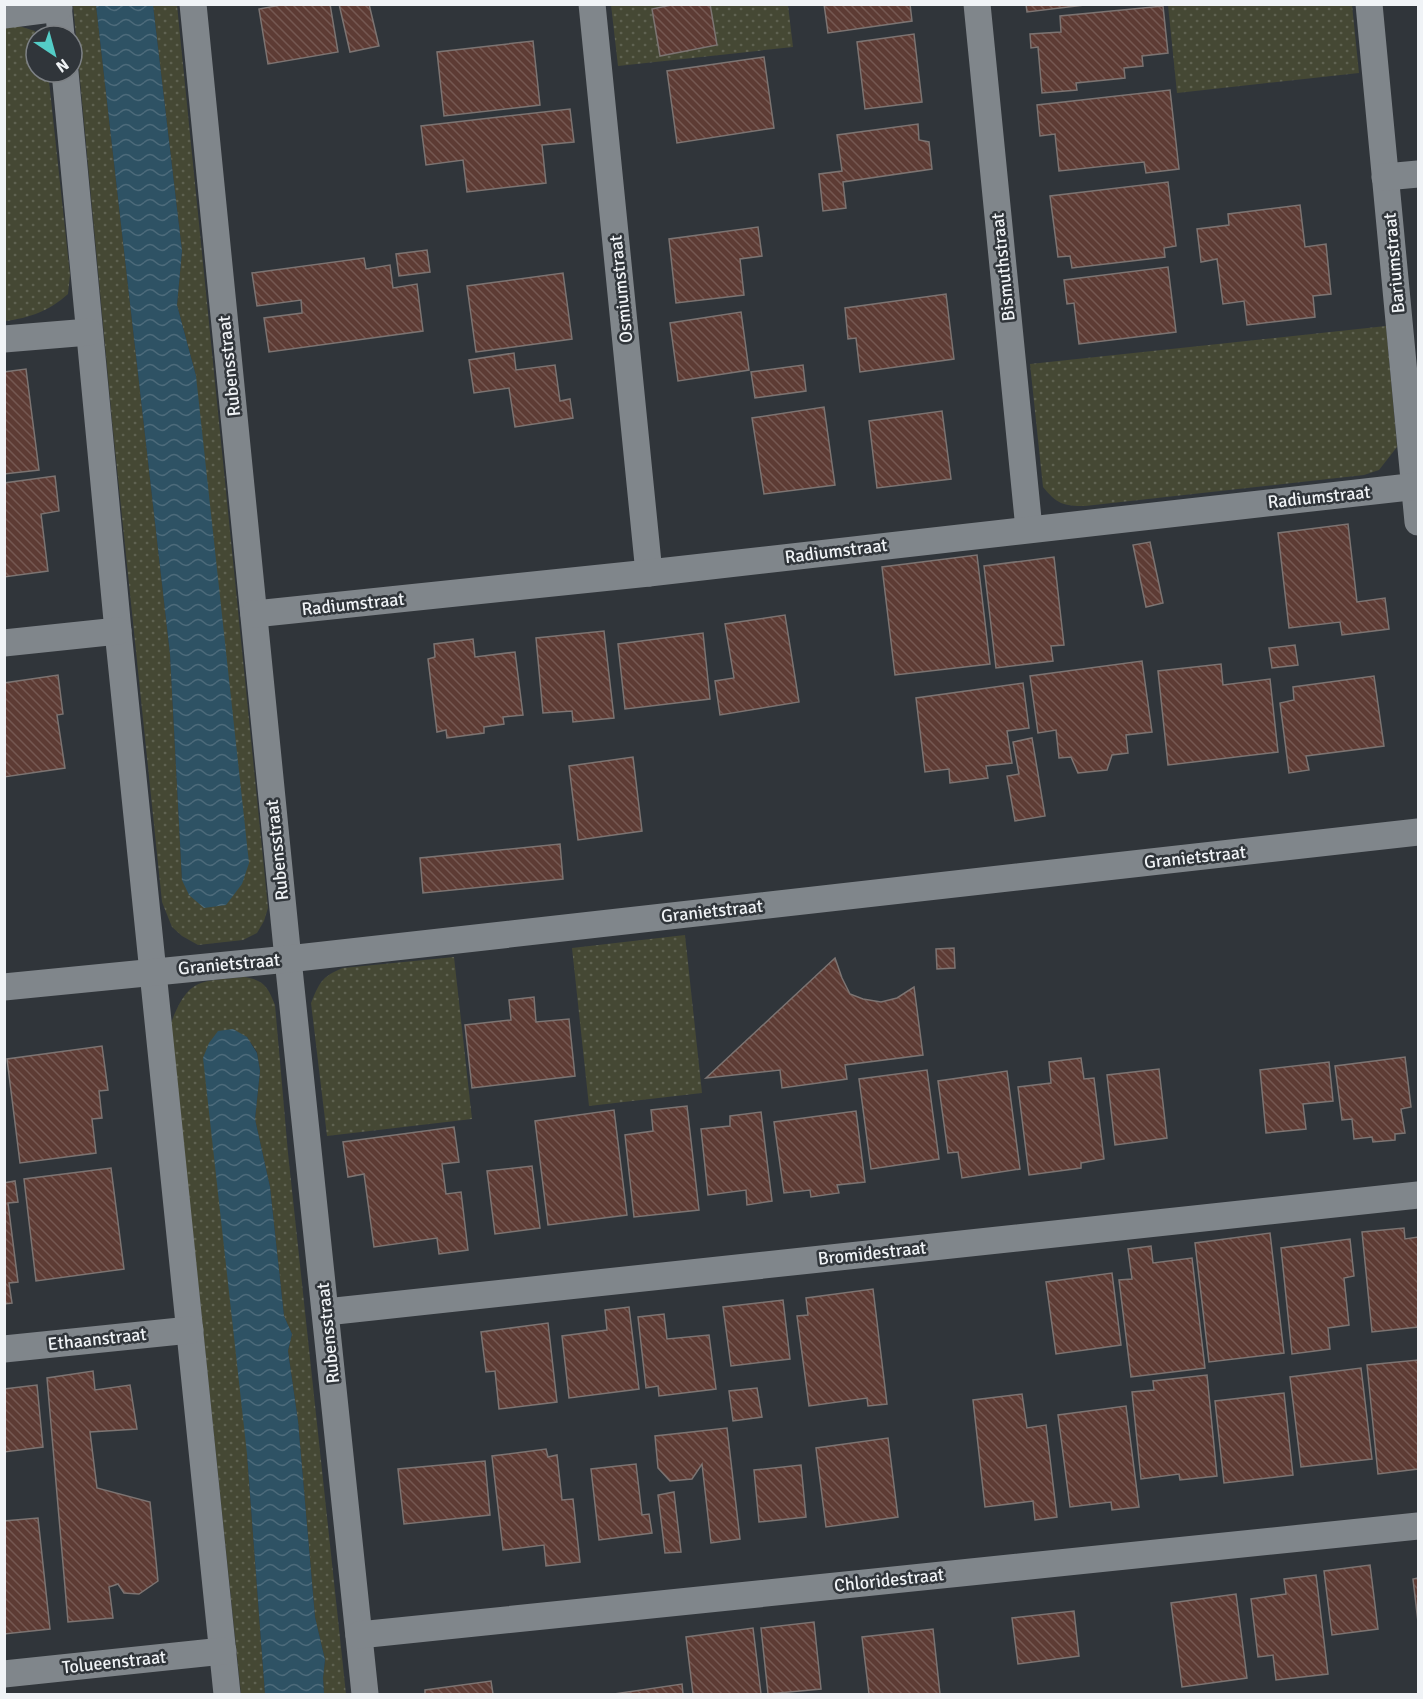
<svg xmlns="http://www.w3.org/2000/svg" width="1423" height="1699" font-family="Signika,sans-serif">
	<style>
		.grass { fill: url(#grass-dots) }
		.water { fill: url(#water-waves) }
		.building { fill: url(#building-back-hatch); stroke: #7c7472; stroke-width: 1.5 }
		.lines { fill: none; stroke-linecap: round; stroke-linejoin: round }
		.street { stroke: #80868b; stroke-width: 27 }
		.labels { text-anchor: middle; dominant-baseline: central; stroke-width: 5; stroke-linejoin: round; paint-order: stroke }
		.street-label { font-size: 18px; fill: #f0f3f6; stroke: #30353a }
	</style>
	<defs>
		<pattern id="grass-dots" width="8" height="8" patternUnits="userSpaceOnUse" patternTransform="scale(1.5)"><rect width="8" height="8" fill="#454834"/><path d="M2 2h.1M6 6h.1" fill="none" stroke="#606352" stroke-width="1.8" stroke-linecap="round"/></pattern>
		<pattern id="water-waves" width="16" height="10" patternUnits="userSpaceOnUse" patternTransform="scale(1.5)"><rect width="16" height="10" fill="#2e5264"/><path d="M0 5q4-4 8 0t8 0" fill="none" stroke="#4d6b7b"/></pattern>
		<pattern id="building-back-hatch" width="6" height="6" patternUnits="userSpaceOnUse" patternTransform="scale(1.5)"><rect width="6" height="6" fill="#5d3b34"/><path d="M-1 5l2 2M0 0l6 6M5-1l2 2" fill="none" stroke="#755852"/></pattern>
	</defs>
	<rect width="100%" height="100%" fill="#30353a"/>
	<!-- grass -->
	<g class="grass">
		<polygon points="73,5 96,5 170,654 182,880 196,376 177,305 182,251 153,5 177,5 268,908 264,921 257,933 243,940 198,945 182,936 172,927 162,902 113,430"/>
		<polygon points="611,5 788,5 793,47 618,66"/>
		<polygon points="1168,5 1352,5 1359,73 1177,93"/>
		<path d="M19,26L35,31L38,36H36V72H48L70,275L68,294C49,311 30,318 5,321L4,27Z"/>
		<path d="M1386,326L1397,447L1379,470L1364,475L1085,506C1063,506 1057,504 1043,487L1030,364Z"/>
		<polygon points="685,935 702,1093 589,1106 572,948"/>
		<path d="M454,957L472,1119L327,1136L311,1003C319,983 322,976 343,968Z"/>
		<path d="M244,977C264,980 268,987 275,1005L288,1153L346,1694H324L323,1678L325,1660L315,1617L298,1421L288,1351L292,1334L284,1316L270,1187L255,1119L260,1071L257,1052L247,1037V1454L265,1694H241L171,1023C189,977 199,982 244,977Z"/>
	</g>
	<!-- water -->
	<g class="water">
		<polygon points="96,5 153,5 182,251 177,305 196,376 249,863 242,884 226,905 204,908 189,895 182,880 170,654"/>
		<polygon points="233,1029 247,1037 257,1053 260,1071 255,1119 270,1187 284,1316 292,1334 288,1351 298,1421 315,1617 325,1660 323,1678 324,1694 265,1694 247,1454 203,1058 209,1043 218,1031"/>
	</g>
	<!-- building -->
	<g class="building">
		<polygon points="286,4 330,4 338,52 268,64 259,9"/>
		<polygon points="339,4 369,4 379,46 350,52"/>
		<polygon points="676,4 710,4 717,45 660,56 652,9"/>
		<polygon points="824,4 910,4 912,21 828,33"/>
		<polygon points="1026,4 1093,4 1027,12"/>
		<polygon points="1163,6 1168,53 1142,56 1143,66 1124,68 1125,78 1076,83 1077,90 1042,93 1038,47 1031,48 1030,34 1061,32 1060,16"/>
		<polygon points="914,34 922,102 865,109 857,42"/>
		<polygon points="533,41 540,105 444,116 437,52"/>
		<polygon points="764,57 774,128 677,143 667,71"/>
		<polygon points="1170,90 1179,169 1146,173 1144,162 1059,171 1055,134 1040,136 1037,105"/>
		<polygon points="570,109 574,142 542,145 546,183 467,192 463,160 426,165 421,126"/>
		<polygon points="918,124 919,140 929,142 932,169 843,182 846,208 823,211 819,174 842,171 837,135"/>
		<polygon points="1168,182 1176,246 1164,248 1165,257 1072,268 1070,256 1058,257 1050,196"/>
		<polygon points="1300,205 1305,247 1326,244 1331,294 1313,296 1315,317 1247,325 1244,301 1223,304 1217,259 1201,262 1197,229 1229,225 1228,214"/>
		<polygon points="758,227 762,256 740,259 744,295 676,303 669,239"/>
		<polygon points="427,250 430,272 399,276 396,254"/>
		<polygon points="364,258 366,269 390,265 393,288 417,284 423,331 269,352 264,318 302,313 301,300 257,306 252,273"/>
		<polygon points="1168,267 1176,332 1079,344 1074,303 1067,304 1064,280"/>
		<polygon points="563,273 572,339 476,352 467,286"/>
		<polygon points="946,294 954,359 860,372 856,338 848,339 845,308"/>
		<polygon points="741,312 749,370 678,381 670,323"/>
		<polygon points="514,353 516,370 555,365 560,401 570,399 573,418 515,427 509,388 474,393 469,360"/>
		<polygon points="803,365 806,391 755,398 751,372"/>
		<polygon points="26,369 39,470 4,474 4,372"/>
		<polygon points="824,407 835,485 764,494 752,418"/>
		<polygon points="942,411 951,479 877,488 869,421"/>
		<polygon points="55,476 59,511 41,514 48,571 4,577 4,483"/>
		<polygon points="1348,524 1357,602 1385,598 1389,629 1342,635 1340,622 1289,628 1278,533"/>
		<polygon points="1150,542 1163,603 1146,607 1133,545"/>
		<polygon points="977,555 990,664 895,675 882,567"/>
		<polygon points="1054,557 1064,645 1051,646 1053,661 996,668 984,566"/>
		<polygon points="785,615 799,702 720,715 715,681 734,678 725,624"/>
		<polygon points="604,631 614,718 573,722 572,711 543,713 536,638"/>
		<polygon points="703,633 710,699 625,709 618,644"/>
		<polygon points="473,639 475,657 515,652 523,715 503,717 504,724 484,727 484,733 447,738 446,730 437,732 428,659 435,657 434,644"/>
		<polygon points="1295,645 1298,665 1272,668 1269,648"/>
		<polygon points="1142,661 1152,732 1126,735 1128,753 1112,755 1107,770 1078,773 1071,757 1059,758 1056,730 1038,733 1030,676"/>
		<polygon points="1221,664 1223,685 1270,679 1278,752 1168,765 1158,671"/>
		<polygon points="58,675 63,714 57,715 65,768 4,777 4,683"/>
		<polygon points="1374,676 1384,746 1306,756 1309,770 1289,773 1280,703 1294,700 1293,687"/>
		<polygon points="1023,683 1029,728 1007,731 1012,763 986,766 988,778 950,783 949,769 925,772 916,698"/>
		<polygon points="1032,738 1045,816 1015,821 1007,776 1019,774 1013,742"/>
		<polygon points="633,757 642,831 578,840 569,766"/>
		<polygon points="560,844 563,879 423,893 420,858"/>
		<polygon points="954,948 955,968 937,969 936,949"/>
		<polygon points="835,958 842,978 850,994 863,999 881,1002 897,998 914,987 923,1055 845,1065 847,1079 782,1088 780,1070 706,1078"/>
		<polygon points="534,997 536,1022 569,1019 575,1076 472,1088 465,1025 511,1020 509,1000"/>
		<polygon points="102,1046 108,1090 99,1091 102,1118 92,1119 96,1153 20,1163 7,1059"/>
		<polygon points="1405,1057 1411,1107 1401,1109 1405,1133 1395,1134 1395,1140 1373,1142 1372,1137 1354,1139 1352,1119 1342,1120 1335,1066"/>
		<polygon points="1081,1058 1084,1079 1094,1078 1104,1159 1081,1163 1081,1168 1029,1175 1018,1087 1051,1083 1049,1062"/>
		<polygon points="1329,1062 1333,1101 1303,1104 1306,1129 1266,1133 1260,1070"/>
		<polygon points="1159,1069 1167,1138 1115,1145 1107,1075"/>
		<polygon points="927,1070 939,1159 871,1169 859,1079"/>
		<polygon points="1007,1071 1020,1169 962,1178 958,1152 948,1153 938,1081"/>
		<polygon points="687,1106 699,1210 634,1217 625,1135 653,1131 651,1110"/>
		<polygon points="614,1110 627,1215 548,1225 535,1121"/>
		<polygon points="856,1111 865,1182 837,1185 839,1193 811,1197 810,1190 784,1193 774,1122"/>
		<polygon points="761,1112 772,1201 747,1205 746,1190 708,1195 701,1129 730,1126 730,1116"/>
		<polygon points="454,1127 459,1162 442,1164 446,1194 461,1192 468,1250 439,1254 437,1238 374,1247 364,1174 348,1177 343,1142"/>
		<polygon points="532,1166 540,1228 495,1234 487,1171"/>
		<polygon points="111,1168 124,1269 36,1281 24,1179"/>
		<polygon points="15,1181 18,1202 8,1203 18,1282 9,1283 12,1303 4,1304 4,1183"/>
		<polygon points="1404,1228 1405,1239 1418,1237 1418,1327 1372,1332 1362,1232"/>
		<polygon points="1270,1233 1284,1353 1209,1362 1195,1243"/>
		<polygon points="1350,1239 1354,1276 1344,1278 1349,1325 1328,1328 1330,1349 1292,1354 1281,1248"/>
		<polygon points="1151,1246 1153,1263 1192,1258 1205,1368 1131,1377 1119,1280 1132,1279 1128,1249"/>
		<polygon points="1112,1273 1121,1345 1056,1354 1046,1282"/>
		<polygon points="873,1289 887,1404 868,1406 867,1398 809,1406 797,1316 808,1315 806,1298"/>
		<polygon points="783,1300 790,1359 731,1366 723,1307"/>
		<polygon points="629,1307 639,1389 569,1398 562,1336 607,1330 605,1310"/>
		<polygon points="664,1314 667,1339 709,1335 716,1389 659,1396 658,1386 646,1388 638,1317"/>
		<polygon points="548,1323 557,1402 499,1409 495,1371 486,1372 481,1332"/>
		<polygon points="1418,1360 1418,1469 1378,1474 1367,1365"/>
		<polygon points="1361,1368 1372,1459 1301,1467 1290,1377"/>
		<polygon points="93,1371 95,1390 130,1385 137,1429 90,1432 97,1488 150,1502 158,1581 139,1594 124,1593 118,1584 109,1587 113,1618 68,1622 47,1378"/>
		<polygon points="1207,1375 1217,1476 1180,1480 1179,1474 1141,1479 1132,1392 1154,1390 1153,1381"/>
		<polygon points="37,1385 43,1447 4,1452 4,1389"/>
		<polygon points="757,1388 762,1417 733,1421 729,1391"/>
		<polygon points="1284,1393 1293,1475 1224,1483 1215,1401"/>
		<polygon points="1022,1394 1027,1428 1046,1425 1057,1517 1035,1520 1033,1501 985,1507 973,1400"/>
		<polygon points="1126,1406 1139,1507 1112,1510 1111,1502 1070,1507 1058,1415"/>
		<polygon points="727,1428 740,1539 711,1543 702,1464 692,1479 670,1481 658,1468 655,1436"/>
		<polygon points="888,1438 898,1517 826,1527 816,1448"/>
		<polygon points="546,1449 548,1457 557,1455 562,1500 573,1499 580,1562 546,1566 544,1545 503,1550 492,1456"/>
		<polygon points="485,1461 490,1515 404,1524 398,1469"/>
		<polygon points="636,1464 642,1515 649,1514 652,1533 599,1540 591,1469"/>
		<polygon points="801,1465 806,1517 759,1522 754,1470"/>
		<polygon points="674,1492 681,1552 665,1553 658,1495"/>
		<polygon points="38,1518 50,1629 4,1634 4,1521"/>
		<polygon points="1370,1565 1378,1629 1332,1635 1324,1571"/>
		<polygon points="1316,1575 1328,1674 1276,1680 1273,1655 1258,1657 1251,1599 1286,1594 1284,1579"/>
		<polygon points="1418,1578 1418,1622 1413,1579"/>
		<polygon points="1236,1594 1247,1678 1182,1687 1171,1603"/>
		<polygon points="1074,1611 1079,1656 1018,1664 1012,1618"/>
		<polygon points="814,1622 821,1689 768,1694 761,1628"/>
		<polygon points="753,1628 761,1694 693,1694 686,1637"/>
		<polygon points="933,1629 940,1694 869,1694 862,1637"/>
		<polygon points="491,1681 493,1694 425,1694 425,1690"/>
		<polygon points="682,1684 683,1694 614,1694"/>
	</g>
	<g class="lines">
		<!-- street -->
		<g class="street">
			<polyline points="58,4 61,36"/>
			<polyline points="193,4 288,959 365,1694"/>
			<polyline points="592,4 649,573"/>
			<polyline points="977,4 1029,529"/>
			<polyline points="1369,4 1418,522"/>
			<polyline points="4,15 59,8"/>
			<polyline points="65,72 118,631 227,1694"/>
			<polyline points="1385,177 1418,174"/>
			<polyline points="4,339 89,332"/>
			<polyline points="254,614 649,573 1418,486"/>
			<polyline points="4,643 118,631"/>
			<polyline points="4,987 288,959 1418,832"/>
			<polyline points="326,1312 1418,1195"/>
			<polyline points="4,1349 190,1330"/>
			<polyline points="359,1635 1418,1526"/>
			<polyline points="4,1674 223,1651"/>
		</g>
	</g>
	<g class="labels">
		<!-- street labels -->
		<g class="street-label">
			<text transform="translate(1394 263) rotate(-95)">Bariumstraat</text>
			<text transform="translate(1003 267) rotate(-96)">Bismuthstraat</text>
			<text transform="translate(621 289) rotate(-96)">Osmiumstraat</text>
			<text transform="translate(229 366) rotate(-96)">Rubensstraat</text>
			<text transform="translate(1319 497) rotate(-6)">Radiumstraat</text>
			<text transform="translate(836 551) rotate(-7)">Radiumstraat</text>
			<text transform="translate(353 604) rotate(-6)">Radiumstraat</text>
			<text transform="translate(277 850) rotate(-96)">Rubensstraat</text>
			<text transform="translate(1195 857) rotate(-6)">Granietstraat</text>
			<text transform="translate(712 911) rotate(-6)">Granietstraat</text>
			<text transform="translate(229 964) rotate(-5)">Granietstraat</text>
			<text transform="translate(872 1253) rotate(-6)">Bromidestraat</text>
			<text transform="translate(328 1333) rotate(-96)">Rubensstraat</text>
			<text transform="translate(97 1339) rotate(-6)">Ethaanstraat</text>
			<text transform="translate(889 1580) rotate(-6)">Chloridestraat</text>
			<text transform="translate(114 1662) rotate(-6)">Tolueenstraat</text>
		</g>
	</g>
	<!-- border -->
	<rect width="1423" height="1699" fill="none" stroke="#f0f3f6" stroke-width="12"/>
	<!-- north arrow -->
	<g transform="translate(54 54) rotate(144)"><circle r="28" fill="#30353a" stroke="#7d8185" stroke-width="1.5"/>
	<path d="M0-4.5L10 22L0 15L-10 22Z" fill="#54cdc7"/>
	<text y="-9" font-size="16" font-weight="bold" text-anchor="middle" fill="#f0f3f6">N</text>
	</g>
</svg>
